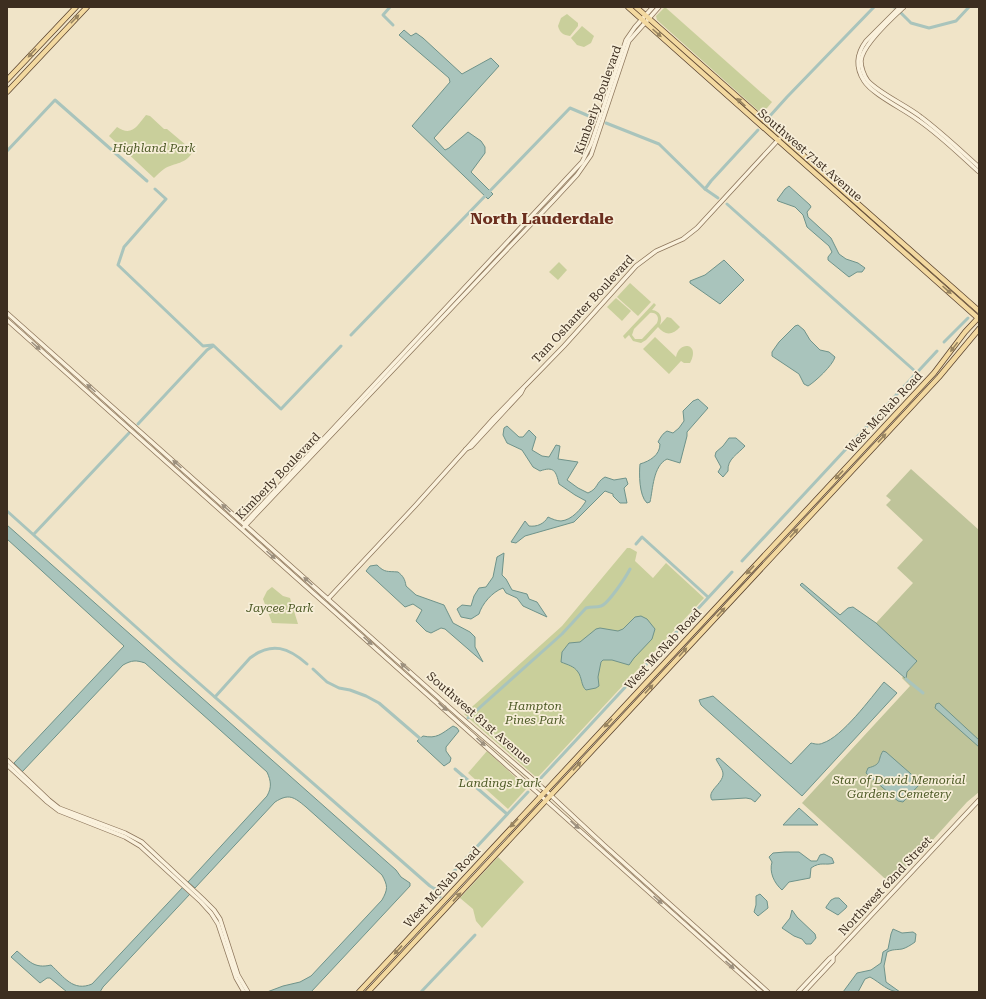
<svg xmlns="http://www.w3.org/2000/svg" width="986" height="999" font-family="'Roboto Serif',serif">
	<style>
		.green { fill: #c9cf9b; fill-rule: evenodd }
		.cemetery { fill: #bfc49a }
		.water { fill: #a9c4bc; stroke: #6f938a }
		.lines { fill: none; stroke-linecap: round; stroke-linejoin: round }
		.canal { stroke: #a9c4bc; stroke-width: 3 }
		.minor-casing { stroke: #8d765c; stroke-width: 5 }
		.major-casing { stroke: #5b4430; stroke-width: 6 }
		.minor { stroke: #faf1dc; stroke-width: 3.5 }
		.major { stroke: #f3d9a0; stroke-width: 4.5 }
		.oneway { fill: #988460 }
		.oneway2 { fill: #9c907e }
		.labels { text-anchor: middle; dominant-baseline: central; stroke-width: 3.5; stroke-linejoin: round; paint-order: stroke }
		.street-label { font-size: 12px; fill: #3d2e20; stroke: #f7eed8 }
		.park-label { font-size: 12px; font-style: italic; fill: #4d5a26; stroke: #f7eed8 }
		.district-label { font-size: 16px; font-weight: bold; fill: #6b2e1e; stroke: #f7eed8 }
	</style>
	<rect width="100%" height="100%" fill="#f0e4c8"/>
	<!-- green -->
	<g class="green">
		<polygon points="665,7 772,102 762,114 657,20 656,16"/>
		<path d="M567,14L578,23V26L570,36C563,35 560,33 558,26L561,18Z"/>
		<polygon points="582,26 594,36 591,43 584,47 577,45 571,38"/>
		<path d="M146,115L150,116L164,129H167L193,151C186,165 175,162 164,169C160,172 157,175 154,178L109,136L117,127C132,137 137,126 146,115Z"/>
		<polygon points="559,262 567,270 558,280 549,272"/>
		<polygon points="630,283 651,302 638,316 617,297"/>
		<polygon points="616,298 631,311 622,321 607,307"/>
		<path d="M654,303L656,305L652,310C660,311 663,317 660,325L667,317L671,318L680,327C673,335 665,336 658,327L646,340L641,343L633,341L629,335L625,339L623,336ZM650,313C656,312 660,317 657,323L642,339H635L632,335L634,329Z"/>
		<path d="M655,337L676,357C679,340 701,343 690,363H684L681,361L669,374L643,349Z"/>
		<polygon points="627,548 630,548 637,552 635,561 653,578 666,563 704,598 537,778 464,714 562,626"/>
		<polygon points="272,587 283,596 290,598 298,624 272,623 263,599 267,591"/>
		<polygon points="487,751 527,788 508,809 468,773"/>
		<polygon points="498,857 524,882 482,928 476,921 473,909 460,898"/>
	</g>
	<!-- cemetery -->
	<polygon class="cemetery" points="911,469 979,530 979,792 967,802 892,885 802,803 910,686 902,678 917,661 876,623 913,583 897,568 923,540 886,505 891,500 886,496"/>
	<!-- water -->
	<g class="water">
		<polygon points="404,30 411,36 416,33 423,38 462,74 491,58 499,66 434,138 445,150 449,148 468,132 481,141 485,147 485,153 471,172 493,194 488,199 412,126 450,82 449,78 399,35"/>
		<polygon points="789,186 810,205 811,207 807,212 808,217 831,238 839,254 846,259 858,263 865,268 862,272 857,272 849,277 828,260 828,257 832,252 829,246 807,227 803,215 795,207 778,201 777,200 785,189"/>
		<polygon points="724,260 744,280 720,304 690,283 690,281 705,275"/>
		<path d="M798,325L804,330L810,340L820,350L829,352L835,357C833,365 815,382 808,386L804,384L799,374L772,356V352L779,342L795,326Z"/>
		<path d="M698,399L708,408L687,432V436L680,463L667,459C653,466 653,489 650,502L647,503C639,496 639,473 640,464C650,461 660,455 660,444L658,442C660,438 663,433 667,431L673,433L679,428L684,421L683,411L693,401Z"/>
		<path d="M507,426L519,437H523L529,430L536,437L532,450L542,456L549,457L556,445L560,446L558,459L578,462L567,480L578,488L588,493C599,488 595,483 605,477L614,480L626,478L628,484L624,488L627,503H620L613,496V494L605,491L574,522L525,536L516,543L511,542L525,521L529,526C537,527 544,524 548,517C552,519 557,521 561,521C572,520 581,509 586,501L575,495L559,484C556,471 554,466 540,471L533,467L522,450L507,443L503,435L504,428Z"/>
		<path d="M729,438H736L745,446C738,454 727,459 728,471L723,477L718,472L721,467L715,456L716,452L723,446Z"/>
		<path d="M7,525L396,870L401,877L410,883V886L311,992H267L283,986L300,982L311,976L382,900C388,889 388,886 382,875L306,807C294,797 289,793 275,802L195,888L188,882L267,796C272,787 271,781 267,772L145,663C136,660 132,660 123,665L22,772L14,763L124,646L7,539Z"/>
		<path d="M504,553L502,575L506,579L512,590L527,594L529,599L537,602L547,617L523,606L517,598L506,593L503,588C492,592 482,604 479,614L471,619L461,617L457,609L462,605L471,606L474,596L479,588L486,587L493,577L497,557Z"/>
		<path d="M377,565C385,573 387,571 398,572C403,576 405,579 406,586L416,595L444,605L453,623L470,632L475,637V647L483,662L445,629L441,628L431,633L426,631L416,621L422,610L413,604L405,607L366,571L370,566Z"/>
		<polygon points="802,583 840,615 848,608 853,607 876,623 917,661 907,672 906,679 800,585"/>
		<path d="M641,616L647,619L655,629L652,639L634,658L629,665L612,660H603L601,662L598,677L599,686L596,688L586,690C581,686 582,677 578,672C574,666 568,665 561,662L562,652L569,643L580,642L596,629L600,628L618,631L623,629L635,617Z"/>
		<path d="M884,682L897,693L802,796L701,705L699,700L713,696L791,764L811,743C815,744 819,745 823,743C842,737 871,698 884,682Z"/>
		<polygon points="939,703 979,740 979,747 935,708 936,704"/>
		<path d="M453,726L457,728L459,731L446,747V751L451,758L450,762L444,766L417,741L423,736C437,739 441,734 453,726Z"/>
		<path d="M883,751L886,752L919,781V785L903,802L898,801L866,773L868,768C883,764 877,760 883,751Z"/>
		<path d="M719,758L761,795L755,802L751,799L746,798L712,800C706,791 723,784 723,774C723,769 718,764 716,759Z"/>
		<polygon points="799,808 818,825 783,825"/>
		<path d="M785,852H799L811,861H817L820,855L824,854L832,858L834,863C825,866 821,861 811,868L810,878L789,882L782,890C774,883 769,872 772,862L769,857L773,853Z"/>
		<path d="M183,887L190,894L103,987L100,992H67L50,978H47L40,983L11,957L17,951C29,961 34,969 51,965C64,977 73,992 92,984Z"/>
		<polygon points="760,894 767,901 768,908 758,916 754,912 756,905 756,896"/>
		<polygon points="835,898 839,898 847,906 846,908 838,915 826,908 826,907 831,900"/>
		<polygon points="792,910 797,917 815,934 816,938 811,944 806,944 802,939 794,936 782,928 790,918"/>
		<path d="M893,929L902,933L913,932L916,934L915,942C911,945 906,948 902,949C896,950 893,949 887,952L884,966L886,982L900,992C888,992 881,983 870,977L865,979L858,992H843L857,973L871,970L881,963L883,952L888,949L891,934Z"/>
	</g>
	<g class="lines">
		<!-- canal -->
		<g class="canal">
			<polyline points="390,7 383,15 393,25"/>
			<polyline points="894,7 895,7"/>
			<polyline points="901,13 911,23 929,28 956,21 969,7"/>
			<polyline points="769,117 787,97 874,7"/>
			<polyline points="606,123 659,144 705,189"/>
			<polyline points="7,151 55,100 147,181"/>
			<polyline points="155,189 166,199 124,247 118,265 203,346 213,345 281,409 341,346"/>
			<polyline points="718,198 705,189 711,181 758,130"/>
			<polyline points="727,204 916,372"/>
			<polyline points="351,335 570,108 596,119"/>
			<polyline points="944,342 968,318"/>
			<polyline points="138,424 207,350 213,346"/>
			<polyline points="7,511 175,662 430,886 435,889 443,883 528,792"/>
			<polyline points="34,534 129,433"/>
			<polyline points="636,544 642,537 708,597"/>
			<polyline points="742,561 937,351"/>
			<polyline points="313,669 327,682 339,688 350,690 366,696 379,703 423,741"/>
			<polyline points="906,679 923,693"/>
			<path d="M215,697L250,658C272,641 289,648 307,664"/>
			<path d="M468,718L562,634L586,608C592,606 596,608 601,606C608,604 626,577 630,569"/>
			<polyline points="455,769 507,814"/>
			<polyline points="540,779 732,572"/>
			<polyline points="435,889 440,897"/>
			<polyline points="421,992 475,935"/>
		</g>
		<!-- minor casing -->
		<g class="minor-casing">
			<g id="minor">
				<path d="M900,7L866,41C857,53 855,67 864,81C872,94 905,110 918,120C940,135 959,154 979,172"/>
				<path d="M904,7C892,18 862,45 861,61C861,67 864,76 868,81C880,94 906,105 921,117C941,132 960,150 979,167"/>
				<polyline points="7,313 457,714 545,790 604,845 768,992"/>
				<polyline points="7,320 761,992"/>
				<polyline points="466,449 471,447 521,393 523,389"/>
				<polyline points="244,524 582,162 591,144 626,40 635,27 653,7"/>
				<polyline points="244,527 553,201 577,175 591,155 629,41 659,7"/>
				<polyline points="328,599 415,506 494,418 564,346 636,266 656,251 683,239 697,228 779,139"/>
				<polyline points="7,760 49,800 59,808 125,833 142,842 203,899 214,910 220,919 238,975 248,992"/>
				<polyline points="7,765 46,801 59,811 125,837 140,846 201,902 211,913 218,924 236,978 244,992"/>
				<polyline points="798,992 830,958 833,956 979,800"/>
				<polyline points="804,992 833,961 833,956"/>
			</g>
		</g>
		<!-- major casing -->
		<g class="major-casing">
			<g id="major">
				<polyline points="628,7 979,319"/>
				<polyline points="636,7 979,311"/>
				<polyline points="7,80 76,7"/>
				<polyline points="7,92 87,7"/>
				<polyline points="359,992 934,373 965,332 979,317"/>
				<polyline points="368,992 939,377 979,329"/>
			</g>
		</g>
		<!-- minor -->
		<use href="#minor" class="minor"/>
		<!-- major -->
		<use href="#major" class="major"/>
	</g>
	<!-- one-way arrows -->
	<defs><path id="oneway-solid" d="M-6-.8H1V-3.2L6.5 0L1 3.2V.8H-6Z"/></defs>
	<g class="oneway">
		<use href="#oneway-solid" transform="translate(75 19) rotate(-46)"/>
		<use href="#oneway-solid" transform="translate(657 33) rotate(42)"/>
		<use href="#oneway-solid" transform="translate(32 53) rotate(133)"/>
		<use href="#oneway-solid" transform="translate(741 102) rotate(-138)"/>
		<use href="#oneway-solid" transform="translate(947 290) rotate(42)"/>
		<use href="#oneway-solid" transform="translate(954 347) rotate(127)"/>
		<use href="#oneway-solid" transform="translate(882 438) rotate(-47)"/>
		<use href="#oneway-solid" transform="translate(839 475) rotate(133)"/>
		<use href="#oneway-solid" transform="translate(794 533) rotate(-47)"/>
		<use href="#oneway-solid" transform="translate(750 570) rotate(133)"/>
		<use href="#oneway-solid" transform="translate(721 612) rotate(-47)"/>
		<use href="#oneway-solid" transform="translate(683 652) rotate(-48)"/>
		<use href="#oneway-solid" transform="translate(649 689) rotate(-47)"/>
		<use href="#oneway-solid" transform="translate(608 723) rotate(133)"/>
		<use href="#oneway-solid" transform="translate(577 766) rotate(-47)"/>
		<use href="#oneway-solid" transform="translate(514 823) rotate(133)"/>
		<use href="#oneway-solid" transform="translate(457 897) rotate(-47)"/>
		<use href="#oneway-solid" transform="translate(398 950) rotate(133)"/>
	</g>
	<g class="oneway2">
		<use href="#oneway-solid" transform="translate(36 346) rotate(42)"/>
		<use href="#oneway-solid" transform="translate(91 388) rotate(-138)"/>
		<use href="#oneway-solid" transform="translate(177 464) rotate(-138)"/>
		<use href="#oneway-solid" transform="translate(226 508) rotate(-138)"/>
		<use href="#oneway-solid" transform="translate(271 555) rotate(42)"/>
		<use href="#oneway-solid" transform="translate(308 581) rotate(-138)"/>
		<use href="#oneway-solid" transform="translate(368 641) rotate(42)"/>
		<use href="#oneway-solid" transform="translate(405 667) rotate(-138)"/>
		<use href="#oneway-solid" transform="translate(443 707) rotate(42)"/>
		<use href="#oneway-solid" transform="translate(481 742) rotate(42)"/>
		<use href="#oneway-solid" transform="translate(575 825) rotate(42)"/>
		<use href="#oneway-solid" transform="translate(658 900) rotate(42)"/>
		<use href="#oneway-solid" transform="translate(730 965) rotate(42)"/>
	</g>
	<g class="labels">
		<!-- street labels -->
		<g class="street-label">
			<text transform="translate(598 100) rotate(-70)">Kimberly Boulevard</text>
			<text transform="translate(810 155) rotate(41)">Southwest 71st Avenue</text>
			<text transform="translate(583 309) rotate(-47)">Tam Oshanter Boulevard</text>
			<text transform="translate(884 412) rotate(-47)">West McNab Road</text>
			<text transform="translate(278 476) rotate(-46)">Kimberly Boulevard</text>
			<text transform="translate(663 649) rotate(-47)">West McNab Road</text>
			<text transform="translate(479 718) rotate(41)">Southwest 81st Avenue</text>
			<text transform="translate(885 886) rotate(-47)">Northwest 62nd Street</text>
			<text transform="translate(442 887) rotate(-47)">West McNab Road</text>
		</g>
		<!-- park labels -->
		<g class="park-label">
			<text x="154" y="148">Highland Park</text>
			<text x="280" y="608">Jaycee Park</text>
			<text x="535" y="706">Hampton<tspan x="535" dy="14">Pines Park</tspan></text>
			<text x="899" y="780">Star of David Memorial<tspan x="899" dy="14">Gardens Cemetery</tspan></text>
			<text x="500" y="783">Landings Park</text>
		</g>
		<!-- district labels -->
		<g class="district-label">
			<text x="542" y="218">North Lauderdale</text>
		</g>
	</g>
	<!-- border -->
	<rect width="986" height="999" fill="none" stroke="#3d2e20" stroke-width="16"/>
</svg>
